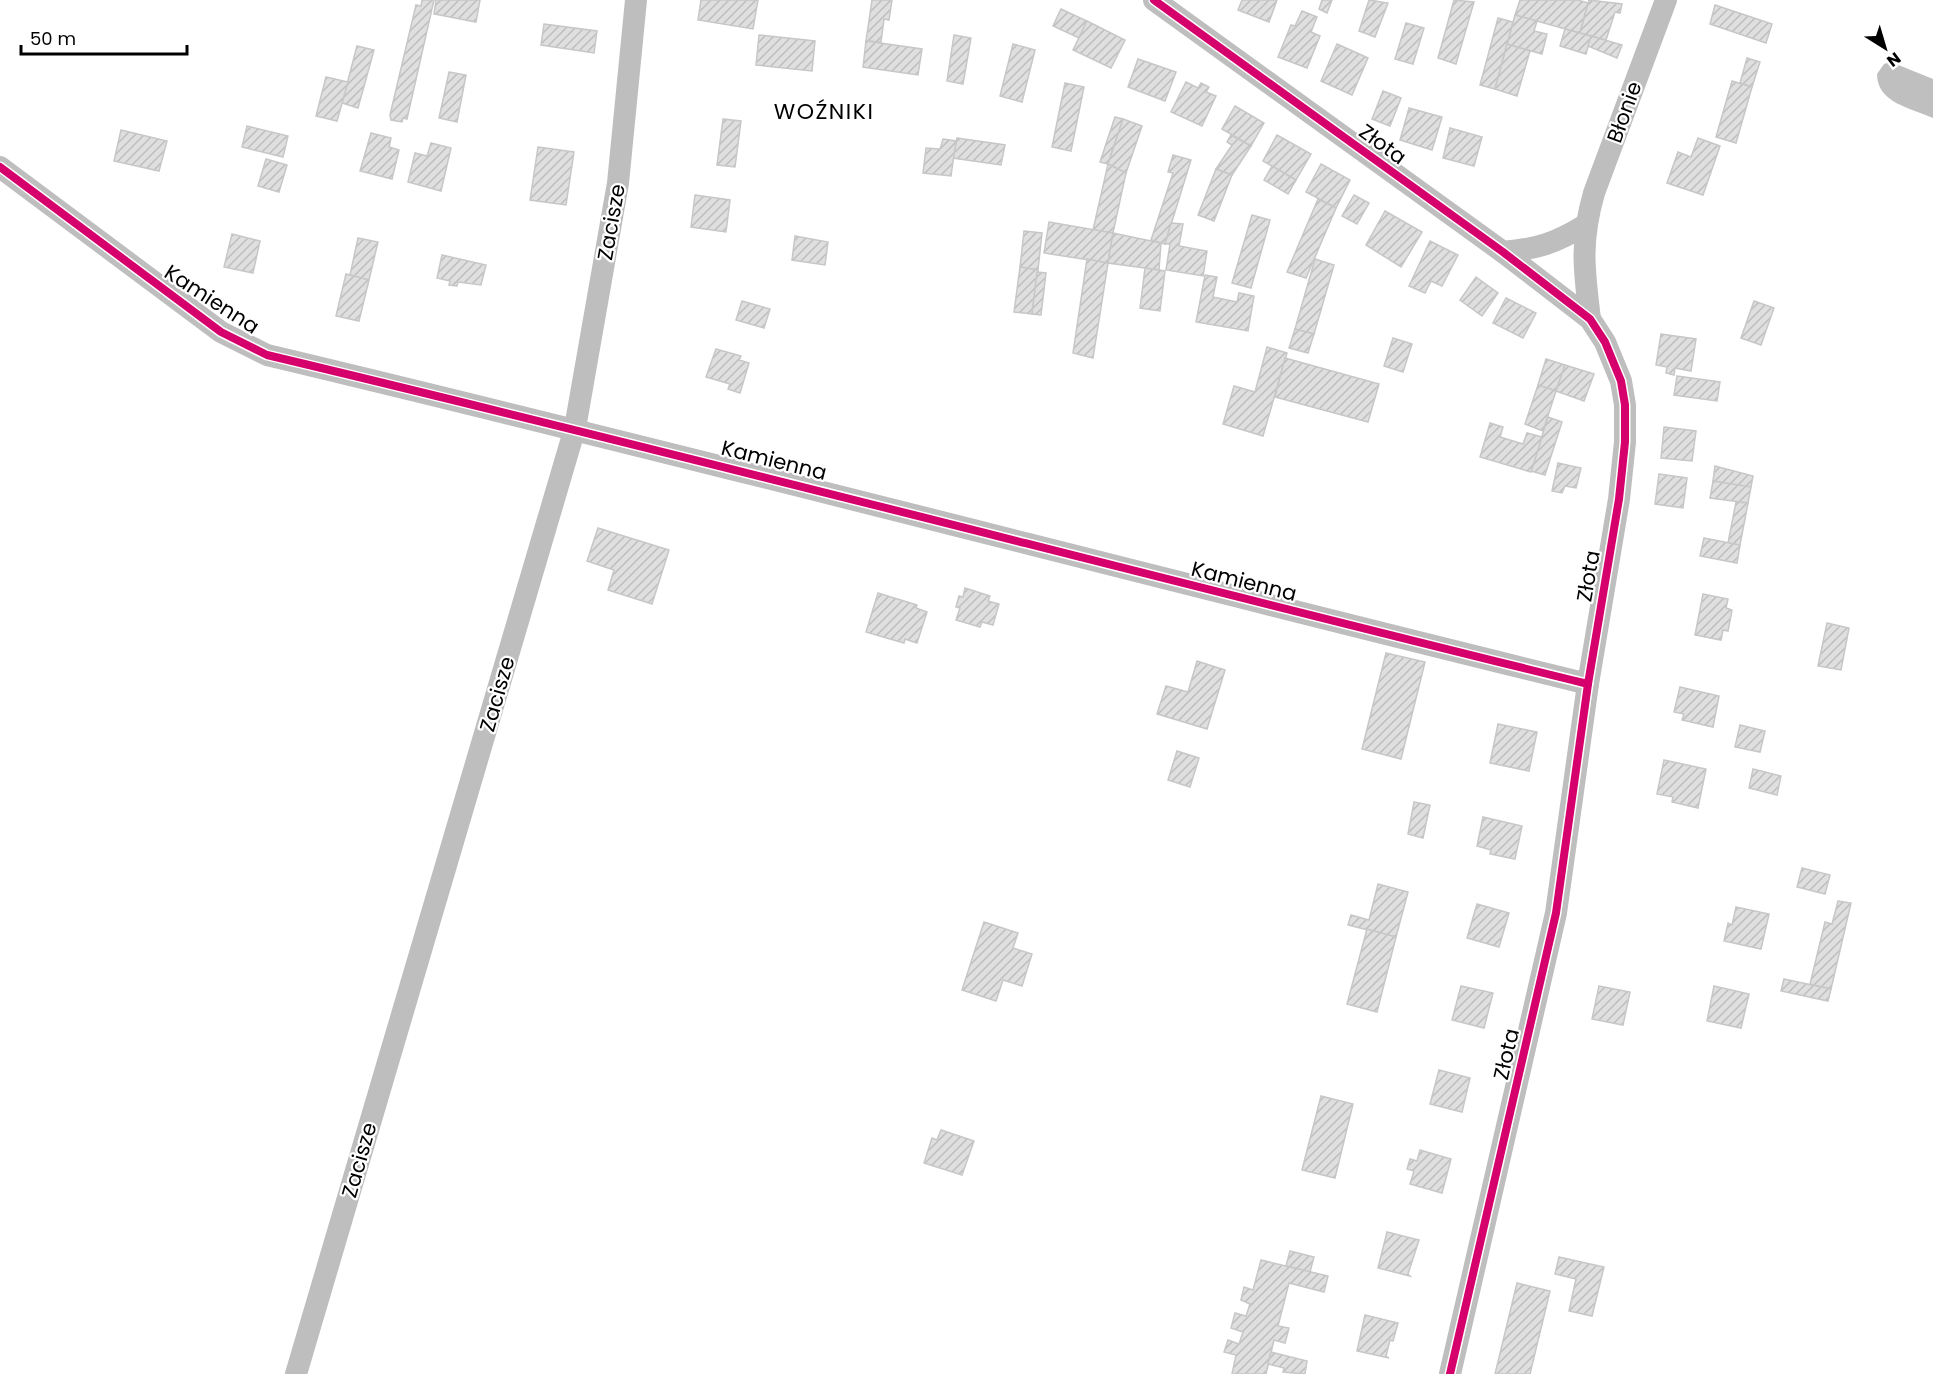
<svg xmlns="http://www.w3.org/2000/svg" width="1933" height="1374" font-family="Poppins,sans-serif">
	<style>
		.water { fill: #bfbfbf }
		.building { fill: url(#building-hatch); stroke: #c7c7c7; stroke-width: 1.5 }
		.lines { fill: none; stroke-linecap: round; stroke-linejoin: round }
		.minor { stroke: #bebebe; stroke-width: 22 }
		.cycleway-casing { stroke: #fff; stroke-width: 11 }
		.cycleway { stroke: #d6006c; stroke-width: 8 }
		.labels { text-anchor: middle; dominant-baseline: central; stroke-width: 4.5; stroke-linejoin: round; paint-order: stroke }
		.street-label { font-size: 21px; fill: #000; stroke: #fff }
		.neighbourhood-label { font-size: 22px; letter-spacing: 1.5px; fill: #000; stroke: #fff }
	</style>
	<defs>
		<pattern id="building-hatch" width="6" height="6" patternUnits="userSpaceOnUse" patternTransform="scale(1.5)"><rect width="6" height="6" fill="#dfdfdf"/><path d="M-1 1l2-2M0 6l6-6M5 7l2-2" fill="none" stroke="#bebebe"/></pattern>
	</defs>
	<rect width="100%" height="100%" fill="#fff"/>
	<!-- water -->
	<path class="water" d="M1891,62L1933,79V118C1911,108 1877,103 1877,74L1884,64Z"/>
	<!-- building -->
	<g class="building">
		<polygon points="422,0 434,0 407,119 403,118 402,122 391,120 390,115 416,5 421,6"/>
		<polygon points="436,0 480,0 476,22 434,14"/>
		<polygon points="701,0 758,0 753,29 698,20"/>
		<polygon points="872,0 892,0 889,20 884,19 881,42 866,41"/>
		<polygon points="1242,0 1277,0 1269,22 1238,10"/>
		<polygon points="1322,0 1332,0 1327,13 1319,9"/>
		<polygon points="1369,0 1388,3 1375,37 1359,31"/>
		<polygon points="1454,0 1474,2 1456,64 1438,58"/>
		<polygon points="1520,0 1578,0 1588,3 1580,33 1515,15"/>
		<polygon points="1589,0 1622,4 1620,13 1615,12 1606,40 1580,33"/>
		<polygon points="1715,5 1772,24 1766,43 1710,24"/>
		<polygon points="1061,9 1087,21 1079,38 1053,26"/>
		<polygon points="1302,11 1317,17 1311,32 1320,36 1307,68 1278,57 1291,25 1295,26"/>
		<polygon points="1515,15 1537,21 1534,31 1547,34 1542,54 1507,44"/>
		<polygon points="1498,18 1513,22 1495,89 1480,85"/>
		<polygon points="1087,21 1125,40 1111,68 1073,50"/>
		<polygon points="1406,23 1424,28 1413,64 1395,59"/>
		<polygon points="544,24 597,31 594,53 541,45"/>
		<polygon points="1565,29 1591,36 1586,54 1560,46"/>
		<polygon points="759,35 815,41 812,71 756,65"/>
		<polygon points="954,35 971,38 963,84 947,81"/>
		<polygon points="1591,36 1622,45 1617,58 1588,46"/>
		<polygon points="866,41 922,49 918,75 863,67"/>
		<polygon points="1013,44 1035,50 1022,102 1000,96"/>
		<polygon points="1337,44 1368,58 1352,95 1321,81"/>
		<polygon points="1507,44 1530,51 1517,96 1495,89"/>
		<polygon points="357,46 374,50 358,108 342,103"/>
		<polygon points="1747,58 1760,62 1752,87 1740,83"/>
		<polygon points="1138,59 1176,72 1165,101 1128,87"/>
		<polygon points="449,72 466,75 457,122 439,118"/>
		<polygon points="326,77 348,82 337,121 316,116"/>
		<polygon points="1732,81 1752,87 1736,143 1716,137"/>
		<polygon points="1186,82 1198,88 1201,83 1209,87 1206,92 1216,96 1202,126 1171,112"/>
		<polygon points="1065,83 1084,87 1071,151 1052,147"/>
		<polygon points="1383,91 1401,98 1390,126 1372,119"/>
		<polygon points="1235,106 1264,123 1251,146 1222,129"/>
		<polygon points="1409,108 1442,117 1432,150 1400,140"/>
		<polygon points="1115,117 1123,119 1108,164 1100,162"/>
		<polygon points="723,119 741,121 735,167 717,165"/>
		<polygon points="1123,119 1142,126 1126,173 1108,164"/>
		<polygon points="247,126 288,136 283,157 242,147"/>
		<polygon points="1450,128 1482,137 1474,166 1443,158"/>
		<polygon points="121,130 167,141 159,171 114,161"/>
		<polygon points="371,133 391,138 389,147 399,150 392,179 360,171"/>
		<polygon points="1231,135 1251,146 1232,175 1216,169 1232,145 1227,142"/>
		<polygon points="1277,135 1311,154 1296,180 1263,161"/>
		<polygon points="957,138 1005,145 1001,165 953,158"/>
		<polygon points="1698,138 1720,146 1703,195 1667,183 1678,152 1691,157"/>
		<polygon points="943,139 956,141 951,176 923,173 926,148 940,149"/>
		<polygon points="431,143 451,148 441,191 408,182 415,153 427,156"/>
		<polygon points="538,147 574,152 566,205 530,200"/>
		<polygon points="1173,155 1191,160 1165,244 1151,240 1173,173 1168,172"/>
		<polygon points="266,159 287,165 279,192 258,186"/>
		<polygon points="1108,164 1126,173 1113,233 1093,230"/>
		<polygon points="1321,164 1350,180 1336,208 1306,192"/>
		<polygon points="1272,166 1296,180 1288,194 1264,180"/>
		<polygon points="1216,169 1232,175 1214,221 1198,215"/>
		<polygon points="695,195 730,200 726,232 691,227"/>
		<polygon points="1354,195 1369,203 1357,224 1342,216"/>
		<polygon points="1318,199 1336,208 1306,278 1287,272"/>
		<polygon points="1385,211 1422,232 1401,267 1366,245"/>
		<polygon points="1252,215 1270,220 1251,288 1232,283"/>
		<polygon points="1049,222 1113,233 1108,263 1044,253"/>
		<polygon points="1171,223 1183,224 1179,246 1207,251 1203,276 1166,270 1170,244 1165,244"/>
		<polygon points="1024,231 1042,233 1038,270 1020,267"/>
		<polygon points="1113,233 1161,243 1159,270 1108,263"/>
		<polygon points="232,234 260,241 253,273 224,267"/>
		<polygon points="795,236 828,242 825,265 792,260"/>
		<polygon points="358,238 378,242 369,280 350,275"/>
		<polygon points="1430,241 1458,255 1442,286 1431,281 1425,293 1409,286"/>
		<polygon points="442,255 486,265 481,285 458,282 457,286 449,285 450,281 437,278"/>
		<polygon points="1087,259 1108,263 1093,358 1073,353"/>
		<polygon points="1315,259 1334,265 1314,334 1295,329"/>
		<polygon points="1020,267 1038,270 1032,314 1014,312"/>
		<polygon points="1145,268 1165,271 1160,311 1140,308"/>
		<polygon points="1037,272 1046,273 1041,315 1032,314"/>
		<polygon points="346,274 369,280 359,321 336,316"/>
		<polygon points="1205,275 1217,277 1213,297 1237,302 1239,293 1254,296 1248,331 1196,322"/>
		<polygon points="1476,277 1498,293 1482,316 1460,300"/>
		<polygon points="1506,298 1536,313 1523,338 1493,323"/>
		<polygon points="742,301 770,309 764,328 736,320"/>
		<polygon points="1754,301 1774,308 1761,345 1741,338"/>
		<polygon points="1295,329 1314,334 1308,353 1289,348"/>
		<polygon points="1661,334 1696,339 1691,371 1675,368 1674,375 1666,373 1667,367 1656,365"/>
		<polygon points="1393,338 1412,344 1403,372 1384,366"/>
		<polygon points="1267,347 1287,353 1263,436 1223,424 1234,386 1255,392"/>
		<polygon points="716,349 741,356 739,360 749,363 740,393 728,389 730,384 706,377"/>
		<polygon points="1285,358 1379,384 1368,422 1275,397"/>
		<polygon points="1546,359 1565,365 1556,391 1538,385"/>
		<polygon points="1565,365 1594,374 1584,401 1556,391"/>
		<polygon points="1677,376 1720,382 1717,401 1674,395"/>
		<polygon points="1538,385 1556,391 1543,431 1525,424"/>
		<polygon points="1548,417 1562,422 1545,475 1531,471"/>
		<polygon points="1490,423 1503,427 1500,437 1523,444 1527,433 1542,437 1531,472 1480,457"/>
		<polygon points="1664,427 1696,431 1692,461 1661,458"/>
		<polygon points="1558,463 1581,468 1576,488 1565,486 1562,493 1552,491"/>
		<polygon points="1715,466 1753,476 1751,487 1713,481"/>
		<polygon points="1659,474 1687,478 1683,508 1655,504"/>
		<polygon points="1713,481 1751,487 1748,503 1710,498"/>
		<polygon points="1736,502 1748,503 1740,545 1728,543"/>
		<polygon points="598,528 669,550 652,604 608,590 614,570 587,561"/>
		<polygon points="1704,538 1740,545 1737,563 1700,556"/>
		<polygon points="965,588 990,596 988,601 999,604 993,625 982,622 980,627 956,620 960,608 956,607 959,596 963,597"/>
		<polygon points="878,593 917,605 916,608 927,612 917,643 905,639 904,643 866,632"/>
		<polygon points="1703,594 1728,599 1726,608 1732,610 1728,631 1723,630 1721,640 1695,635"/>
		<polygon points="1827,623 1849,628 1841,670 1818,666"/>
		<polygon points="1386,653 1425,662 1401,759 1362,749"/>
		<polygon points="1197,661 1225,670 1207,729 1157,714 1166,686 1188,692"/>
		<polygon points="1680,687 1719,696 1713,727 1682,720 1684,714 1674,712"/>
		<polygon points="1498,724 1537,732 1529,771 1490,763"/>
		<polygon points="1740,725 1765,731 1760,752 1735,747"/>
		<polygon points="1177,751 1199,758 1190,787 1168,780"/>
		<polygon points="1664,760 1706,769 1698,808 1672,802 1673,797 1657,794"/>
		<polygon points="1753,769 1781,776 1777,795 1749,788"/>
		<polygon points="1414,802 1430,805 1423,838 1408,834"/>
		<polygon points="1483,817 1522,826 1515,859 1490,854 1491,850 1477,846"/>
		<polygon points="1802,868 1830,875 1825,894 1797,887"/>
		<polygon points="1378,884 1408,892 1396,937 1348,925 1351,915 1369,920"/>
		<polygon points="1838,901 1851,903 1831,989 1810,984 1825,922 1832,924"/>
		<polygon points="1477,904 1509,913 1499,947 1467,938"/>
		<polygon points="1736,907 1769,914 1761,949 1724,941 1728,923 1732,925"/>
		<polygon points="984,922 1018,933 1013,948 1032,954 1022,986 1003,980 996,1001 962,990"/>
		<polygon points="1367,929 1396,937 1377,1012 1347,1004"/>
		<polygon points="1784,979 1831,989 1828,1001 1781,991"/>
		<polygon points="1461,986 1493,993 1484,1028 1452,1020"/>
		<polygon points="1599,986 1630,992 1623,1025 1592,1019"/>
		<polygon points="1714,986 1749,994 1741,1028 1707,1021"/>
		<polygon points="1439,1070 1470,1078 1462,1112 1430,1104"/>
		<polygon points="1321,1096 1353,1104 1335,1178 1302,1170"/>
		<polygon points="941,1130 974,1141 962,1175 924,1163 932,1138 937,1140"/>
		<polygon points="1420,1150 1451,1159 1442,1193 1410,1184 1414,1171 1407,1169 1410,1159 1417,1161"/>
		<polygon points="1387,1232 1419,1240 1408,1274 1410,1276 1378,1268"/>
		<polygon points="1290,1251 1314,1257 1310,1272 1286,1266"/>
		<polygon points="1559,1257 1604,1267 1592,1316 1569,1311 1576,1279 1555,1274"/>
		<polygon points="1261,1260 1328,1276 1324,1292 1289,1283 1278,1326 1289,1328 1285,1343 1274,1340 1266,1374 1232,1374 1236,1355 1224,1352 1228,1340 1239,1344 1243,1332 1231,1328 1235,1313 1246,1316 1250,1304 1241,1300 1244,1287 1253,1290"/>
		<polygon points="1517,1283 1550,1291 1530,1374 1495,1374"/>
		<polygon points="1365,1315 1398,1323 1393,1341 1390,1340 1386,1356 1389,1358 1357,1351"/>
		<polygon points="1271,1352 1307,1361 1305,1374 1283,1372 1284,1368 1268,1364"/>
	</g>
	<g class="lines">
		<!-- minor -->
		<g class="minor">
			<polyline points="1154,0 1503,252 1590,319 1605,342 1621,381 1625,405 1625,442 1619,499 1588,684 1556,913 1450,1374"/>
			<path d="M0,167L221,332L267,355C708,460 1147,576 1588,684"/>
			<path d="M1503,252C1537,249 1556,243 1585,225"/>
			<path d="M1590,319C1584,270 1580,242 1594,193L1666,0"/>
			<polyline points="296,1374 575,428 618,183 636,0"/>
		</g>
		<!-- cycleway casing -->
		<g class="cycleway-casing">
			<g id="cycleway">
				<polyline points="1154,0 1503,252 1590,319 1605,342 1621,381 1625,405 1625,442 1619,499 1588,684 1556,913 1450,1374"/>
				<path d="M0,167L221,332L267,355C708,460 1147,576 1588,684"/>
			</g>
		</g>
		<!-- cycleway -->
		<use href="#cycleway" class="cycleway"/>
	</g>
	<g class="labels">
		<!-- street labels -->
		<g class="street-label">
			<text transform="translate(1624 112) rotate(-70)">Błonie</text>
			<text transform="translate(1383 144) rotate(36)">Złota</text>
			<text transform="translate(611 222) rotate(-80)">Zacisze</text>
			<text transform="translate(212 299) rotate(33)">Kamienna</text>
			<text transform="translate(774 460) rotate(14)">Kamienna</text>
			<text transform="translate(1588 576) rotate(-80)">Złota</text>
			<text transform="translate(1244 581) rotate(14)">Kamienna</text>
			<text transform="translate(497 694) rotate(-74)">Zacisze</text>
			<text transform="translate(1506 1054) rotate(-77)">Złota</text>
			<text transform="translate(359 1160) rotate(-74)">Zacisze</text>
		</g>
		<!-- neighbourhood labels -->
		<g class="neighbourhood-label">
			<text x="824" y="111">WOŹNIKI</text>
		</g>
	</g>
	<!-- north arrow -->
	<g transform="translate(1885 48) rotate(143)" stroke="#ffffff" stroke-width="4.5" paint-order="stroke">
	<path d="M0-4.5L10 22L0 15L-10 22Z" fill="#000000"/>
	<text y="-9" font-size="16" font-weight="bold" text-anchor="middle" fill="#000000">N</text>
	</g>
	<!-- scale -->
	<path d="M21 45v9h166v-9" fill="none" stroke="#000000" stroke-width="3"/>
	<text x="30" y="45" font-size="18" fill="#000000" stroke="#ffffff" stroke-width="4.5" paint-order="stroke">50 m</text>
</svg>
